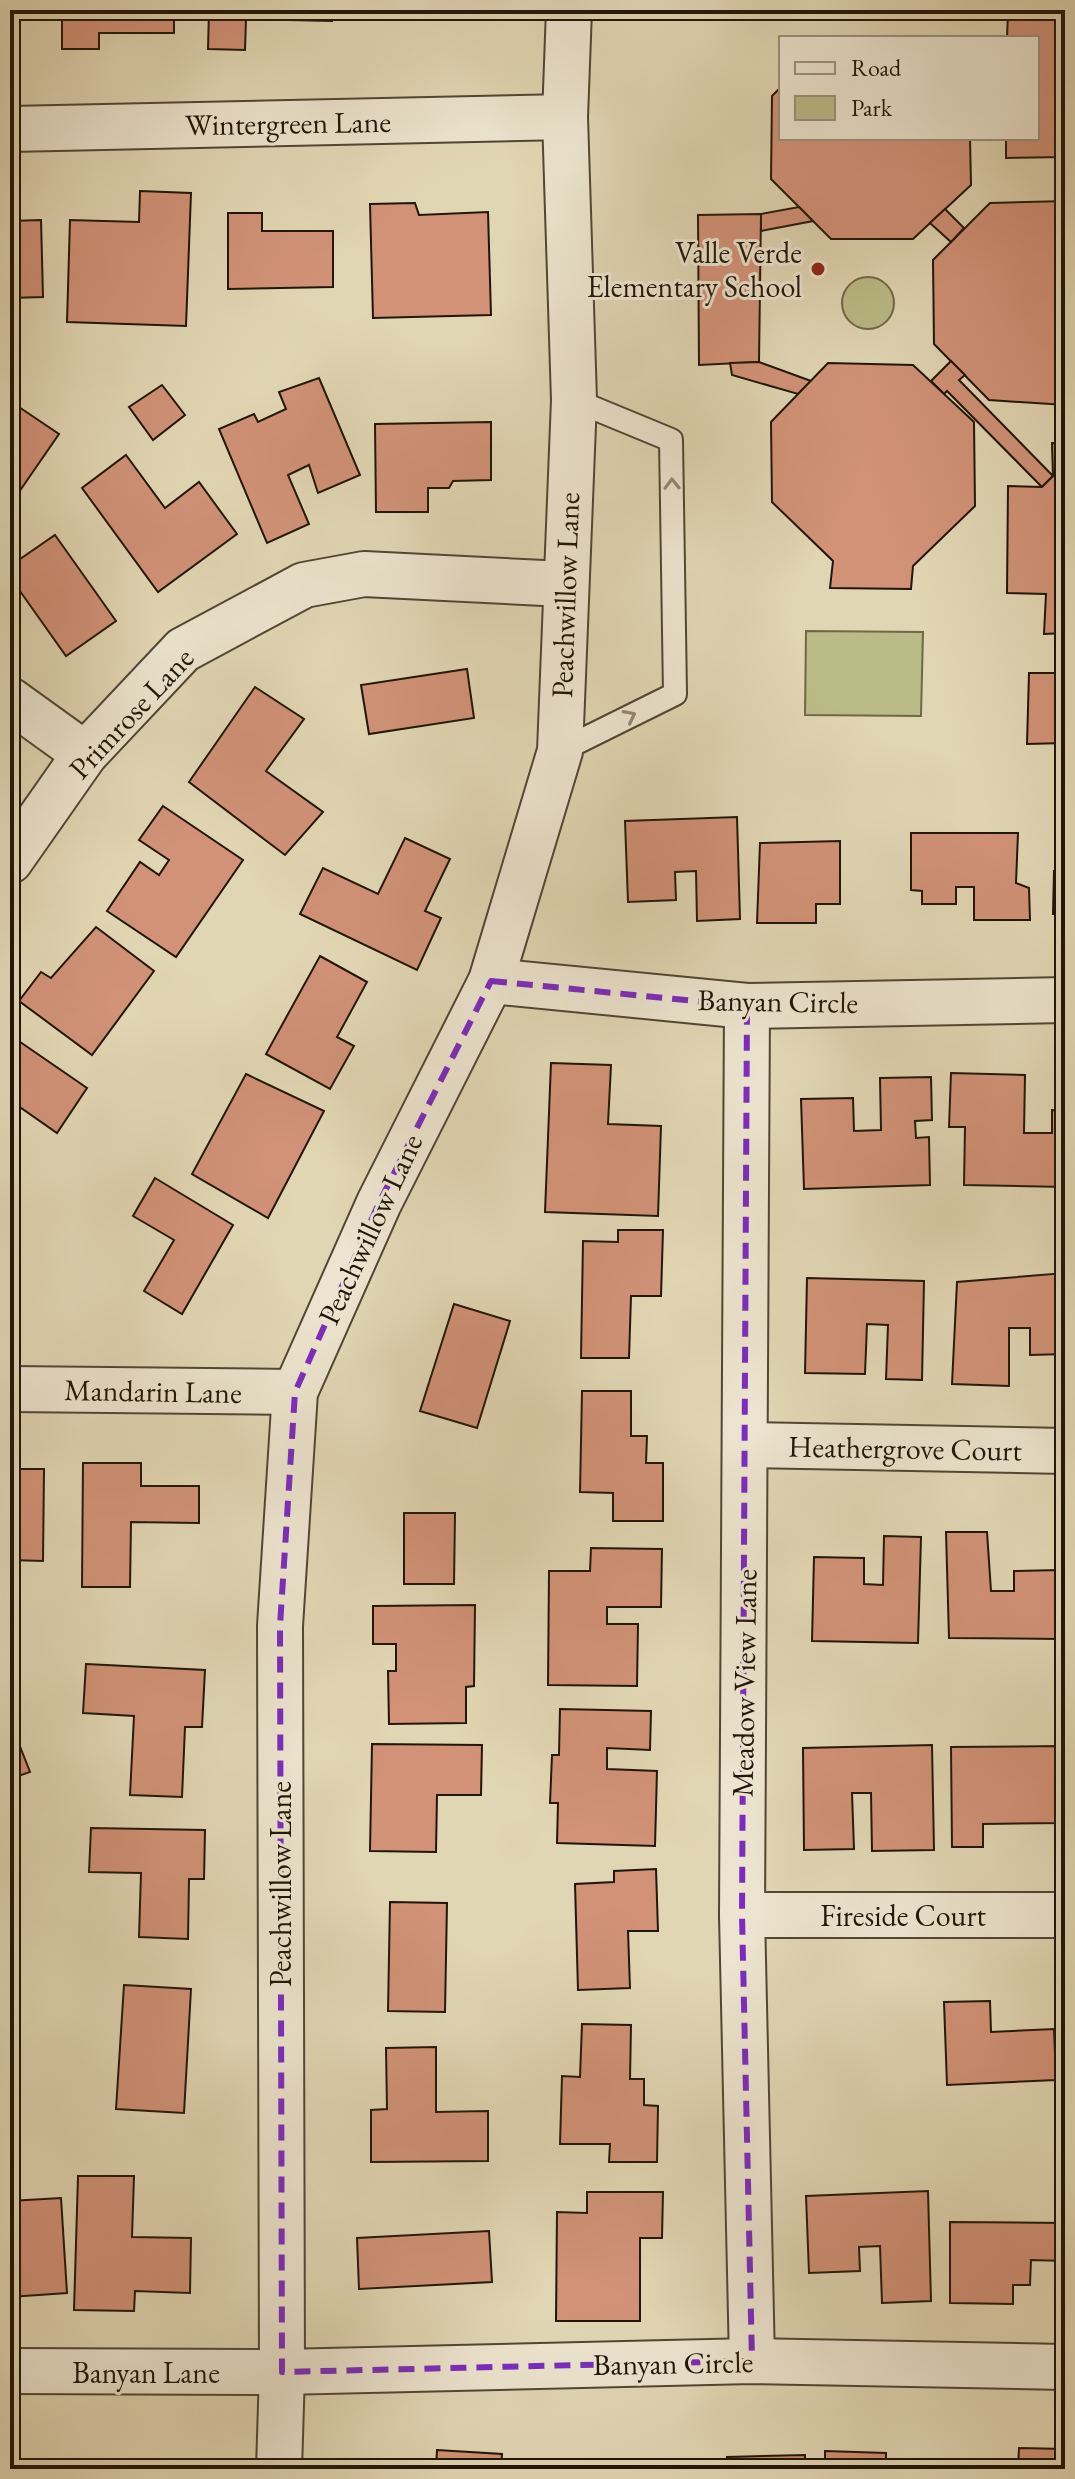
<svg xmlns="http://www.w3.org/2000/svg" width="1075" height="2479" font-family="'EB Garamond',serif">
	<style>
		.green { fill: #bbbb87; stroke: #6e6848; stroke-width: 2 }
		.building { fill: #d19277; stroke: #211609; stroke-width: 2 }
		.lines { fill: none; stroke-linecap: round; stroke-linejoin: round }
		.service-casing { stroke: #514634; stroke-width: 26 }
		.minor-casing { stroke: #514634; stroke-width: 48 }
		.service { stroke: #ece4ce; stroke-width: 22 }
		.minor { stroke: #ece4ce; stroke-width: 44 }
		.oneway { stroke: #918775 }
		.marked { fill: none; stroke: #7b2cbf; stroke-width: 6; stroke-dasharray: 16 10; stroke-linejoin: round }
		.poi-dot { fill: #8f2418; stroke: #ece4ce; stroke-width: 3 }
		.labels { text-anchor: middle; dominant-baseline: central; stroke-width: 6; stroke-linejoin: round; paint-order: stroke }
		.street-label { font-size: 30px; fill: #211609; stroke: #ece4ce }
		.poi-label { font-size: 30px; fill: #211609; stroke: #ece4ce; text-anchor: end }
	</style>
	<rect width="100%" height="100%" fill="#e1d6b3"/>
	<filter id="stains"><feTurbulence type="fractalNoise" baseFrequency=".0025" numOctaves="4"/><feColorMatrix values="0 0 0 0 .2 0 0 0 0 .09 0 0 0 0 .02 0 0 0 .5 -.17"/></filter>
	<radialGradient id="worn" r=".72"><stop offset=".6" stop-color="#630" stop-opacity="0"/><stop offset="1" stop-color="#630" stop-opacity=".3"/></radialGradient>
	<!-- green -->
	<g class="green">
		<circle cx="868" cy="303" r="26"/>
		<polygon points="806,631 923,632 921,716 805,715"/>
	</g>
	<!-- building -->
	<g class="building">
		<polygon points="62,10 174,10 174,33 99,33 99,49 62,49"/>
		<polygon points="209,10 332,10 332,21 246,19 245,50 208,49"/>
		<polygon points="1065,10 1065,157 1006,158 1006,138 1037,138 1037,38 1007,38 1008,12"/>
		<polygon points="781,87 781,138 970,138 971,185 913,239 831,239 771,179 772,96"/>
		<polygon points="140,191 191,193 186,326 67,322 70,220 139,222"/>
		<polygon points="1065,201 1065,405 989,400 934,344 933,260 990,203"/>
		<polygon points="415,203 419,215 488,212 491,315 373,318 370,204"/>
		<polygon points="799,207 813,221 761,231 761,214"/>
		<polygon points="945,209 964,228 951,242 930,223"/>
		<polygon points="228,213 262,213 262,231 333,231 333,287 228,289"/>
		<polygon points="761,214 759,362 699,365 698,215"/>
		<polygon points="41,220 43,297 10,298 10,221"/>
		<polygon points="951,361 965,375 959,380 1053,476 1042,487 947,391 944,394 931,381"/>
		<polygon points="759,362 811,381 798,394 732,375 730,363"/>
		<polygon points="828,363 913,365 974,422 975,506 913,566 911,589 830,588 833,561 772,502 771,422"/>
		<polygon points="319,378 360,475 318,493 309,465 288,475 309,524 267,543 219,429 254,414 258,422 286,409 279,392"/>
		<polygon points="162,385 185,415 153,440 129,407"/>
		<polygon points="10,401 59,434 10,505"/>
		<polygon points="491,422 491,480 453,481 449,488 428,488 428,512 376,512 375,424"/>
		<polygon points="1052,443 1065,444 1065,633 1044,634 1046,594 1007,593 1008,486 1042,487 1053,476"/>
		<polygon points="126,455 165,508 199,482 237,534 158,592 82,488"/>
		<polygon points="55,535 116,621 66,656 10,577 10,566"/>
		<polygon points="467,669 474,718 369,734 361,685"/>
		<polygon points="1029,673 1065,673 1065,743 1027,744"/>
		<polygon points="255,687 304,719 266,771 323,812 285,855 189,782"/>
		<polygon points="163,806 243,860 176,957 107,911 140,862 159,875 169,860 139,840"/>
		<polygon points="737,817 740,919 697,921 696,871 675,872 676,900 628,902 625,821"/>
		<polygon points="911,833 1018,833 1016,883 1029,888 1030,920 974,920 974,887 956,887 956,904 922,904 922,891 911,890"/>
		<polygon points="405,838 450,859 425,911 441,918 417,970 300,914 323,868 378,894"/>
		<polygon points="840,841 840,904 816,904 816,923 757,923 760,843"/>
		<polygon points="1054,871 1065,871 1065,914 1053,914"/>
		<polygon points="96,927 154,971 92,1055 19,1001 41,972 51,978"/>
		<polygon points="320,956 367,982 337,1037 354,1046 330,1089 266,1054"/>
		<polygon points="10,1035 87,1088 57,1133 21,1108 10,1123"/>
		<polygon points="551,1063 611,1065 608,1124 661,1126 658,1216 545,1212"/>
		<polygon points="951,1073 1025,1075 1024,1133 1052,1133 1052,1110 1065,1111 1065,1187 964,1185 965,1127 949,1127"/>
		<polygon points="246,1074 324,1111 268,1218 192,1174"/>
		<polygon points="931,1077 932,1120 915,1121 916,1138 929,1137 930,1185 804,1189 801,1099 853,1098 854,1131 881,1130 880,1078"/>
		<polygon points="155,1178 233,1225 182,1314 144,1291 174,1240 133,1216"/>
		<polygon points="618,1230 663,1230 661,1296 631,1296 629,1358 581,1358 583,1241 618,1242"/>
		<polygon points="1065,1273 1065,1354 1030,1355 1030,1328 1009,1328 1009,1386 952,1384 957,1282"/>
		<polygon points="807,1278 924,1281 922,1380 886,1379 888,1325 867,1324 865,1374 805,1373"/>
		<polygon points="454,1304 510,1321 477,1428 420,1411"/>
		<polygon points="582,1391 631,1391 631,1436 647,1436 646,1463 663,1463 663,1521 613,1521 613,1493 580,1492"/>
		<polygon points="83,1463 141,1463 141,1486 199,1486 199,1523 131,1522 130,1587 82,1587"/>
		<polygon points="10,1469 44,1469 43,1561 10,1560"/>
		<polygon points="404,1513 455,1513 454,1584 404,1584"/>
		<polygon points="946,1532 987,1532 991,1591 1014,1591 1014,1571 1059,1570 1060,1639 949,1638"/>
		<polygon points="884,1536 921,1537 918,1643 812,1641 814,1557 864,1558 864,1584 883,1585"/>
		<polygon points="591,1548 662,1549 661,1607 607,1607 607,1624 638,1624 637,1686 548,1685 549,1571 590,1571"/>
		<polygon points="475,1605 474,1686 466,1687 466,1723 389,1724 388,1671 396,1671 396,1644 373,1644 373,1606"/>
		<polygon points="86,1664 205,1670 202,1727 185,1727 182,1797 130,1795 134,1716 83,1713"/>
		<polygon points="560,1709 651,1711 650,1750 607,1748 607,1769 657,1771 655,1846 557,1843 558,1803 550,1803 552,1755 559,1755"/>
		<polygon points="10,1721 30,1772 10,1779"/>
		<polygon points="372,1744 482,1745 481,1795 437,1795 436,1852 370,1851"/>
		<polygon points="932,1745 934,1850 872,1851 871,1793 852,1793 854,1849 804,1850 803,1748"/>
		<polygon points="1062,1746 1063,1823 983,1824 983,1847 952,1847 951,1747"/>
		<polygon points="91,1828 205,1830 204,1879 189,1879 188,1939 139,1937 141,1873 89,1872"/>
		<polygon points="656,1869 658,1931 628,1931 630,1988 578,1990 575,1884 614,1882 614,1871"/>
		<polygon points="390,1902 447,1903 445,2012 388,2011"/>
		<polygon points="124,1985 191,1989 184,2113 116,2109"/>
		<polygon points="990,2001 991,2032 1054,2029 1056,2080 947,2085 944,2002"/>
		<polygon points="582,2024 631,2025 630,2079 644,2079 644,2105 658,2106 657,2162 609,2162 610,2144 560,2144 562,2076 580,2077"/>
		<polygon points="436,2047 436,2112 488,2111 488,2161 371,2162 371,2110 387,2109 386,2048"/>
		<polygon points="78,2176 134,2176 132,2237 191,2238 190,2293 135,2291 134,2311 74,2310"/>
		<polygon points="928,2191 931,2301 882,2303 880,2246 859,2247 860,2271 809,2273 806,2196"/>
		<polygon points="587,2192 663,2192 662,2238 640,2238 640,2321 556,2321 557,2212 587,2213"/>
		<polygon points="61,2198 67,2293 10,2297 10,2201"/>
		<polygon points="950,2222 1065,2223 1065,2261 1031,2260 1030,2285 1013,2285 1013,2304 950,2303"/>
		<polygon points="489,2231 492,2282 359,2289 357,2238"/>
		<polygon points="1019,2448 1065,2449 1065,2469 1018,2469"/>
		<polygon points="437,2450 502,2454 501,2469 436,2469"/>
		<polygon points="825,2451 886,2453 886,2469 825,2469"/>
		<polygon points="805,2455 805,2469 727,2469 727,2457"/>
	</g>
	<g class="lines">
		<!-- service casing -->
		<g class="service-casing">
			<polyline id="service" points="560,751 675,694 671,440 574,400"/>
		</g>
		<!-- minor casing -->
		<g class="minor-casing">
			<g id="minor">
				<polyline points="10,129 565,117"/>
				<polyline points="10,700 85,754"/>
				<polyline points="10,861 85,754 183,650 304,585 364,574 564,584"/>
				<polyline points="491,981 747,1006 1065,1000"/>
				<polyline points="747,1006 742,1915 752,2361"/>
				<polyline points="10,1389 295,1392"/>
				<polyline points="746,1445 1065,1451"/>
				<polyline points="742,1915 1065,1915"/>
				<polyline points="10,2371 282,2372 752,2361 1065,2367"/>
				<polyline points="279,2469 282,2372 280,1626 295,1392 379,1203 491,981 560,751 574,400 565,117 569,10"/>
			</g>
		</g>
		<!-- service -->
		<use href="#service" class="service"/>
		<!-- minor -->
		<use href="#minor" class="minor"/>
	</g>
	<!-- one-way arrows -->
	<defs><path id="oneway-chevron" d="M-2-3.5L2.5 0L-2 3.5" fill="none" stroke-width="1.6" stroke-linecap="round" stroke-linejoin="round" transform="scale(2)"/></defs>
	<g class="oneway">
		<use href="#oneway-chevron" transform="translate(672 484) rotate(-91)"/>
		<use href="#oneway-chevron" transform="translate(630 716) rotate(-27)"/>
	</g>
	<!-- marked area -->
	<path class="marked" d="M491,981L747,1006L742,1915L752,2361L282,2372L280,1626L295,1392L379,1203Z"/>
	<!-- markers -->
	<circle class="poi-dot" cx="818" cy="269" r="8"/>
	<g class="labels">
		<!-- street labels -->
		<g class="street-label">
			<text transform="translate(288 123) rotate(-1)">Wintergreen Lane</text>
			<text transform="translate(565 595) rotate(-88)">Peachwillow Lane</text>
			<text transform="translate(131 713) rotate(-47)">Primrose Lane</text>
			<text transform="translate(778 1001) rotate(1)">Banyan Circle</text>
			<text transform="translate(370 1229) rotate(-65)">Peachwillow Lane</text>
			<text transform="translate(153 1391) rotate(1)">Mandarin Lane</text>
			<text transform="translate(905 1448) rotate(1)">Heathergrove Court</text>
			<text transform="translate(744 1683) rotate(-89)">Meadow View Lane</text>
			<text transform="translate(280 1884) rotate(-90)">Peachwillow Lane</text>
			<text x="903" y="1915">Fireside Court</text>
			<text transform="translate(673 2363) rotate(-1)">Banyan Circle</text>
			<text x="146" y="2372">Banyan Lane</text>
		</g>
		<!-- poi labels -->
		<g class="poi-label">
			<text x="802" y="252">Valle Verde<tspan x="802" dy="34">Elementary School</tspan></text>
		</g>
	</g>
	<!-- margin -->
	<rect width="1075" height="2479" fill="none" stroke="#e1d6b3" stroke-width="40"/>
	<rect x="12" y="12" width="1051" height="2455" fill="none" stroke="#211609" stroke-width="4"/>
	<rect x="20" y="20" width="1035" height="2439" fill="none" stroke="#211609" stroke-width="2"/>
	<!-- legend -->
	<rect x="779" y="36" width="260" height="104" fill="#ece4ce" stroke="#9b927f" stroke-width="2"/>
	<rect x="795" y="62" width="40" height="12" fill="#ece4ce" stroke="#9b927f" stroke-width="2"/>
	<text x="851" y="76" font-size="24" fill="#211609">Road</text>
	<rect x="795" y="96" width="40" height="24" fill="#bbbb87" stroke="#9b927f" stroke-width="2"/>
	<text x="851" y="116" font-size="24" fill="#211609">Park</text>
	<rect width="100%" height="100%" filter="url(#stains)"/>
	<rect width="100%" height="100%" fill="url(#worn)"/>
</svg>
